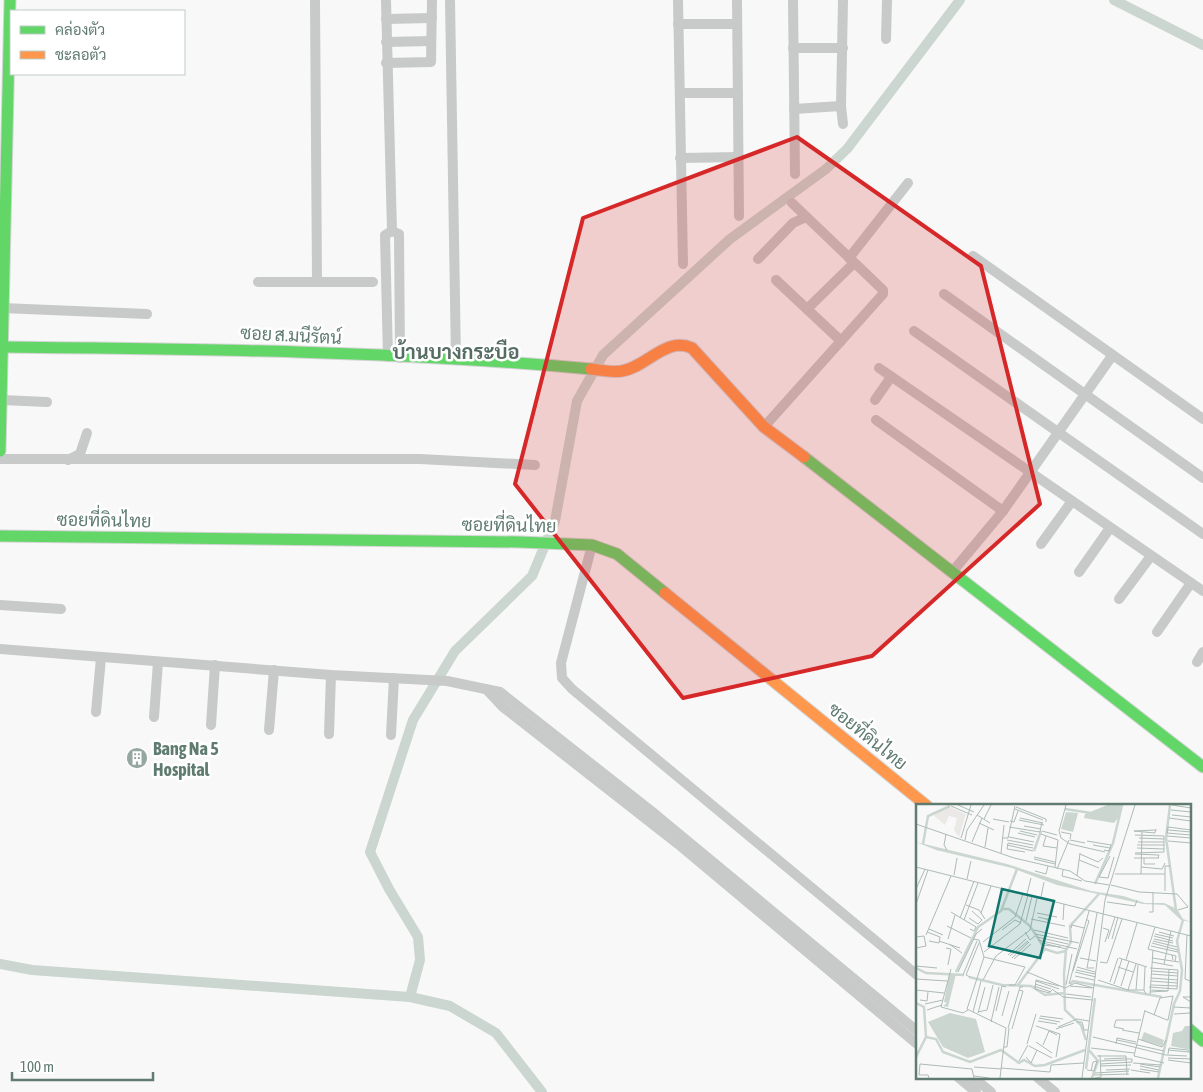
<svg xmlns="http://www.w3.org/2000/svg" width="1203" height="1092" font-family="'Asap Condensed',Sarabun,sans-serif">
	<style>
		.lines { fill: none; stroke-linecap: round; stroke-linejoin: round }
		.canal { stroke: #cad6cf; stroke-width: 10 }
		.fast-casing { stroke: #d2d4d3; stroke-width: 13 }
		.slow-casing { stroke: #d2d4d3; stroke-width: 13 }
		.street { stroke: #c7cac8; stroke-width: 10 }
		.fast { stroke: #63d668; stroke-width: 11 }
		.slow { stroke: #ff974d; stroke-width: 11 }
		.marked { fill: #d62828; fill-opacity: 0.2; stroke: #d62828; stroke-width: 4; stroke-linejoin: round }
		.labels { text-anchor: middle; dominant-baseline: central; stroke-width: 5; stroke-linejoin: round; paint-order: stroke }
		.street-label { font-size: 18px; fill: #607c71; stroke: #fff }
		.poi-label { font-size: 18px; font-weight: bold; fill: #607c71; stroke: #fff; text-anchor: start }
		.quarter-label { font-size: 20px; font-weight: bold; fill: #566d64; stroke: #fff }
		.inset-river { fill: none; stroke: #cad6cf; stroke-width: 2.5 }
		.inset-road { fill: none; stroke: #adbbb6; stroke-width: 1 }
		.view { fill: #0f766e; fill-opacity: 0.15; stroke: #0f766e; stroke-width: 2.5 }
		.inset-edge { fill: none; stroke: #607c71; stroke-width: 2.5 }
	</style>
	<rect width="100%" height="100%" fill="#f8f8f8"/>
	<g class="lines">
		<!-- canal -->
		<g class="canal">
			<polyline points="1114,0 1203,45"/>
			<polyline points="0,964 32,970 410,997 450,1006 496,1033 542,1092"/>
			<polyline points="410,997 420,960 418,937 389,889 370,852 413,720 455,651 532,576 555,521 577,401 603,355 730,239 826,169 847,149 960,0"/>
		</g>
		<!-- fast casing -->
		<g class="fast-casing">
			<g id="fast">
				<path d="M2,347C198,349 395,351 591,369"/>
				<polyline points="0,451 10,0"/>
				<polyline points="804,457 1203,767"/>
				<polyline points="0,536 519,542 592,545 617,554 665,593"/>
				<polyline points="1189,1029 1203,1041"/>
			</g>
		</g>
		<!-- slow casing -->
		<g class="slow-casing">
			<g id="slow">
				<path d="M591,369C601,370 612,373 622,371C647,367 666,336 692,348L764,427L804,457"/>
				<polyline points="665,593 927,806"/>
			</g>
		</g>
		<!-- street -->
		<g class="street">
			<polyline points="315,0 317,282"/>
			<polyline points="386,0 392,231"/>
			<polyline points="450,0 456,360"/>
			<polyline points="678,0 683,264"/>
			<polyline points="737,0 739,216"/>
			<polyline points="793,0 795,174"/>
			<polyline points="843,0 841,106 843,124"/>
			<polyline points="386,19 432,18"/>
			<polyline points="678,24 737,24"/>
			<polyline points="886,39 887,0"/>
			<polyline points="386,42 431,41"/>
			<polyline points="793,48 843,48"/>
			<polyline points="386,63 431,62 432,0"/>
			<polyline points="680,93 738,93"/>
			<polyline points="794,109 841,106"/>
			<polyline points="680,158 739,157"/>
			<polyline points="973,256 1203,419"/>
			<polyline points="849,258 908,183"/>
			<polyline points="758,259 793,223 806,217"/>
			<polyline points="776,280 841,341"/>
			<polyline points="258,282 373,282"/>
			<polyline points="944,294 1203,478"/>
			<polyline points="2,308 147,314"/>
			<polyline points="807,309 854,263"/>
			<polyline points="914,331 1203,534"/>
			<polyline points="388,357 385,235 392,231 399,234 400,358"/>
			<polyline points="879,368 1203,591"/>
			<polyline points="2,400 47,402"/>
			<polyline points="875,400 891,377"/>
			<polyline points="876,420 1003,511"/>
			<polyline points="764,427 883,294 883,290 792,203"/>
			<polyline points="0,459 420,459 535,465"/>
			<polyline points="68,460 80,454 87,433"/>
			<polyline points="1041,544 1072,501"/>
			<polyline points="592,545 561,663 562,678 572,689 917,975"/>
			<polyline points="953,571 1003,511 1112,356"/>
			<polyline points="1079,572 1110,528"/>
			<polyline points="1119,599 1151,556"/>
			<polyline points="0,605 61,609"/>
			<polyline points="1157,632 1191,583"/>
			<polyline points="0,649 331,675 447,681 500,692 655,814 917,1031"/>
			<polyline points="1197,662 1203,652"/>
			<polyline points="487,690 503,707 678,844 917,1044"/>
			<polyline points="96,712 101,658"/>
			<polyline points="154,717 158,662"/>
			<polyline points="211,725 215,665"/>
			<polyline points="269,730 274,670"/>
			<polyline points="329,734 331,675"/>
			<polyline points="391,735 394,678"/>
			<polyline points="959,1078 976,1092"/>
			<polyline points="974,1078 991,1092"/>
			<polyline points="1038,1078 1055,1092"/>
		</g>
		<!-- fast -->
		<use href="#fast" class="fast"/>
		<!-- slow -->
		<use href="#slow" class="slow"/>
	</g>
	<!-- marked area -->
	<path class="marked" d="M797,137L981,266L1040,504L872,656L683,698L515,484L583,218Z"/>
	<!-- icons -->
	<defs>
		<g id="building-disc" transform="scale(1.125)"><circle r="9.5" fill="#95a7a0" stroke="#fff"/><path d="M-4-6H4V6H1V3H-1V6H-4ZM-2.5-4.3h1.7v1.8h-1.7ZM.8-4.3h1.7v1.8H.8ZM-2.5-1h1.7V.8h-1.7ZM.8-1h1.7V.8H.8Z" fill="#fff"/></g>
	</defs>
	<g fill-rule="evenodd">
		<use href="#building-disc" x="137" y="758"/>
	</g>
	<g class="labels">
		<!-- street labels -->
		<g class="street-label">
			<text transform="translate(291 335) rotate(3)">ซอย ส.มนีรัตน์</text>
			<text transform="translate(104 520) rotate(1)">ซอยที่ดินไทย</text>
			<text transform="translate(509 525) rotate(1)">ซอยที่ดินไทย</text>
			<text transform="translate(868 736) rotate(39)">ซอยที่ดินไทย</text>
		</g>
		<!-- poi labels -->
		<g class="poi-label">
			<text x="153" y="748">Bang Na 5<tspan x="153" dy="21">Hospital</tspan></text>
		</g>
		<!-- quarter labels -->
		<g class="quarter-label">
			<text x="456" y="351">บ้านบางกระบือ</text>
		</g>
	</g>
	<!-- overview -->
	<g transform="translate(916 804)">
		<rect width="275" height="275" fill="#f8f8f8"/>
		<path d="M34,3L50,10L43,33L38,26L41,14L33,12L29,21L15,9Z" fill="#eae9e5"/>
		<path d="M197,1H205L202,14L198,19L168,14L169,10ZM150,8L162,9L157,28L145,25ZM0,38L91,60L175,87L207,92L229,99H248L261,105L267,115L275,118L265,116L249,101L227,100L141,81L96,64L20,46ZM40,170L33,199L32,203L27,202L31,199L28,198L33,171ZM34,209L60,215L69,248L52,254L27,243L12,218ZM269,222H275V246L255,242L257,229L266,227ZM228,228L248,236L246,242L225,236Z" fill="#cad6cf"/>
		<path class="inset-river" d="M254,1L250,34L260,106M149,5L175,9L195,1M7,40L12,12L34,2M118,47L125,27M179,80L197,39L206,1M86,105H93L114,122L129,145L102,181M129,145L141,149L150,147M0,164L10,169L48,171M40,168L62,123L85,107L101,65M53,173L86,181L115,182L129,191L148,189M154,180L157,177L246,193M0,199L8,203L10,233L0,253M10,233L20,235L27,248L54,258L85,246L103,259L108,256L119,262L129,261L169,246M170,236L165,221L149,206L148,170L150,146L155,138L154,122L183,90M173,246L182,257L176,274M170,265L179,194M242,274L258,200L264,187L266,166L261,137L267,116"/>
		<path class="inset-road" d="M42,1L58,8M150,1L143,27L145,34L154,40L189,48M256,1L275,4M35,2L56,11M100,3L130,15V18M99,5L127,16M255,6L275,8M61,11L74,19M256,11L275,13M104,14L127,19M253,14L275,17M68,15L75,1M77,15L93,18M103,16L128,21M94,17L98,18L102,7M63,19L78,26M0,20L98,54L154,67L169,77L193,81M108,22L125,25M93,23L124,28L126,18M240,26L218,27L239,29V28L240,26V25M252,26L275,28M275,26L252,23L251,29L275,31M104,27L121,31M126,27L141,31M145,28L155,30L154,35M102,29L119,33M30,30L28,41L31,46M125,30L142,36L139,63M219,31L248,32M130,32L127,42L141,44M251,32L275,34M93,33L118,38M45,34L55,1M87,34H92L99,2M223,34L248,35M49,36L51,26L68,1M91,36L117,41M154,36L169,39M171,37L195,41L193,47L188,46M252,37L275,39M56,38L66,14M222,38H248M91,41L117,47M177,41L194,44M221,41H248M69,43L72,24M221,44L248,45M109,48L91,45L92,39L117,44M85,49L88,21M219,49L248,48V32M164,50L182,58L187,54M219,50L243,51L242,54M194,52L183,73L192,74L198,53M118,53L139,58M218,54H243M228,54V60H239M118,55L139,60M163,56L183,64M0,63L275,132M225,63L246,65L249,59M141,65L153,36M147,66L146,72L166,77M119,67L130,70L132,62M199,70H249M225,70L226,28M38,71L41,54M161,72L164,49M51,75L55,57M195,81L223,88L261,90L272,103L262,106M0,85L9,65M249,87V62H254M111,90L115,74M125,93L128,78M191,98L219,102L221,96M0,100L12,66M50,101L63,106L69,115M35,108L60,123L58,127L54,125M233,108H237V88M65,109L75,82M121,109L141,113M122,113L130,115H133V117L130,115M44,114L58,77M53,114L62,120L66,116L56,107M115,115L149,122M48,116L62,79M147,116L148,100M110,117L116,92M31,122L55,134M239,123L232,145L256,151M155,124L156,121L168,124M187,124L193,126L189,138M13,125L27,131M86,126L99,116L105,119M118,126L152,134M11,128L24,133L23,139L13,137M109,128L114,136L119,132M243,128L258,132M119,130L163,139M239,130L257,134M10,131L35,72M271,131L269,175L274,177M238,132L257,137M0,133L8,132L10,142L0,144M121,133L152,140M32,135L39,111M57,135L63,136L68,153L51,205L90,224L84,274M192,135L199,113M196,135L202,113M238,135L257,139M122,136L161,145M23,137L44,144M237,137L261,143M67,138L99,113L107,90M127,139L150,145M236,139L262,146M33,140L46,149M127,141L145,143M235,142L262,148M30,144L35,145L32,161M68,148L104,120L112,91M92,151L110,135M94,152L112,137M68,153L109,163L99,181H93M96,154L113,138M164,154L180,157M203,154L231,163M236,154L263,158M98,155L115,140M210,156L221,119M257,156L256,151L260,152L259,158M184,158L191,159L206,115M236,158L257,162M248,160L255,127M0,162L21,164M161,163L179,168M202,163L217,168M178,164H171L181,109M35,165L25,203L47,209L52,206M160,166L179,170M157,167L173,117L170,115M236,167L262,169M42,168L60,130L66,125M111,168L128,175M159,168L180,173M235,170L262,172M47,171L61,137M159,172L178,176M54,173L50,171L63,139M235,174L262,176M0,175L31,177M128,175L149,184L159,179L178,184M67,176L80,152L114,126L121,94M182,176L212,186H228L230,190M120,177L143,185M235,177L262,179M194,178L202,154M119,180L135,185M153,180L173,107M198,180L206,155M150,181L156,150M235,181L262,182M118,182L135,188M154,182L176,184M205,182L213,157M233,183L261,185L262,166L234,164M136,185L147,193L177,196M0,186L28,189M136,186L133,189L119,185L120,176L143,182M212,186L220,160M220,186L222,161M228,186L229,163M235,186L252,187L253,165M234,188L251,187M150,190L175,193M234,190L237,146M275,193H267L275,198M4,196L11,197L12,188M9,200L27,196M258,203L275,204M11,206L26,201M229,206L218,252L248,259M80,207L86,182L90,183M229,207L251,216H252L257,192L244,194L238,211M57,208L65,177M62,208L71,206L77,181M62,209L69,183M258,210L275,209M86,212L93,187M124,212L147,215M123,214L144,218M122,217L141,220M75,218L83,183M161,218H166L168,226H172M120,222L144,230L140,253M142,223L161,215L173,217M92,224L104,183H107M96,225L107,187L103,186M140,225L158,219M208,225L198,223L200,216H225M206,226L223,229M177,233L250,251M222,235L246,243L250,236M201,236L220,240M120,238L136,249M111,240L120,210M200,240L201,234L220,238M127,241L133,227L141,231M221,241L248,247M113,242L136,254M88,243H91L93,224M175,244L218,249M252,246L273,248M252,250L253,244L272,246L275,250M250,251L271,252M181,252H210L211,271M110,253L115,259L121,246M252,254L275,255M188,255L210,254M252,256L275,259M103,257L112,241M184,257L210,256M217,259L245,261M184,260L216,258V255H210M224,260L244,263M184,262L215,261M224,262L243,266M58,263L85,265M85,264L134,268L135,261L168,259M224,265L243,268M171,266L178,267L181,257L177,258L175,267M190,266L214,265M215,266L234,269M179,269L213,267M178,271L213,270M58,272L73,274M13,274L12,271H3L4,260L56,265L58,274M166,274L189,96L219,1M179,274L185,273L184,251"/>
		<path class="view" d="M86,85L138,97L124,154L73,142Z"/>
		<rect width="275" height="275" class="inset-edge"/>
	</g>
	<!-- legend -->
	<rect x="10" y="10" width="175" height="65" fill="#ffffff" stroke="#bfcbc6"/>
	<rect x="20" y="26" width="25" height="8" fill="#63d668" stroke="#bfcbc6"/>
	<text x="55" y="35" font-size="15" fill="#607c71">คล่องตัว</text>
	<rect x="20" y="51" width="25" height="8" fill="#ff974d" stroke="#bfcbc6"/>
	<text x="55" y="60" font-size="15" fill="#607c71">ชะลอตัว</text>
	<!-- scale -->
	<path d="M12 1072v8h141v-8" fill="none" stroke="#607c71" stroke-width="2.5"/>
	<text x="20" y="1072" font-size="15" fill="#607c71" stroke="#ffffff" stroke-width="4" paint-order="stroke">100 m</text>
</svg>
